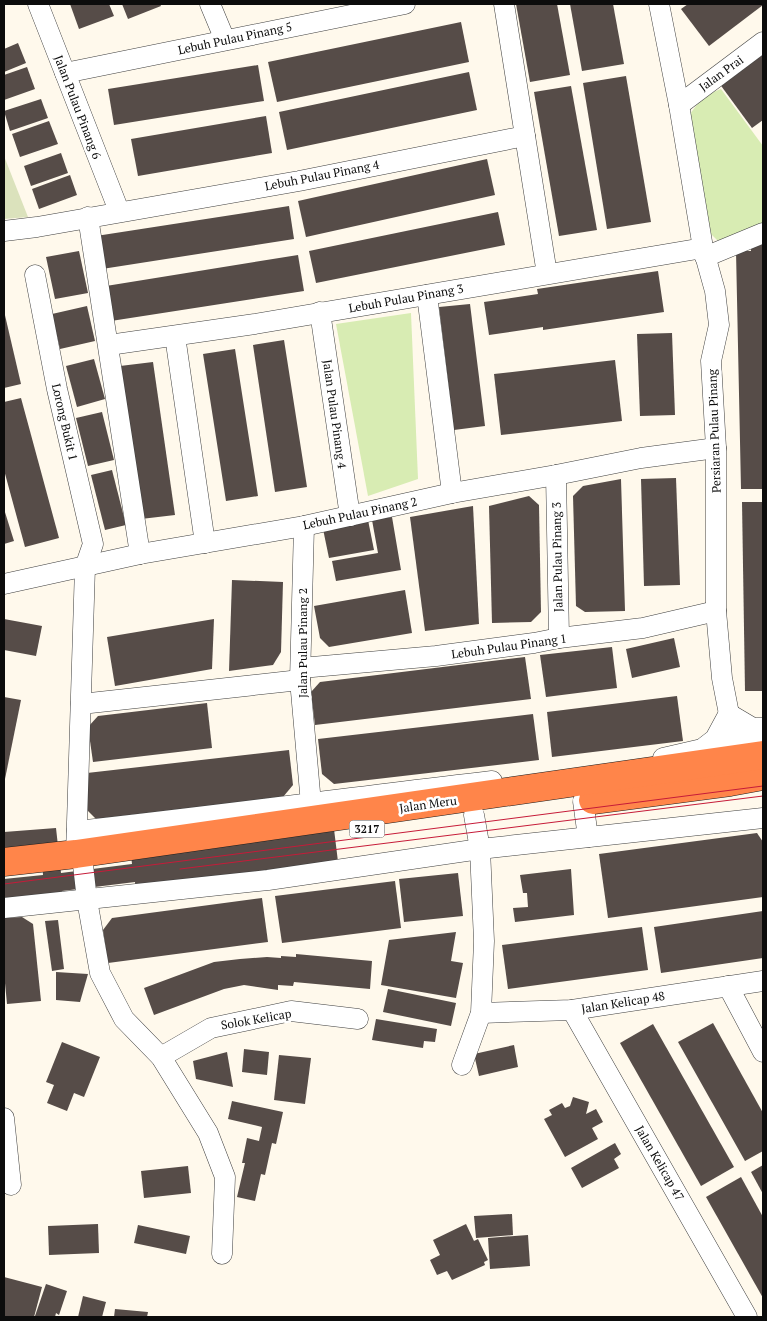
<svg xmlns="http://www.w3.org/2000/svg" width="767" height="1321" font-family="'PT Serif',serif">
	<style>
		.green { fill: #d8ecb3 }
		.cemetery { fill: #dbe2bc }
		.building { fill: #564c48 }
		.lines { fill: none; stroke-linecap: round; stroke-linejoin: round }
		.minor-casing { stroke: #3f3f3f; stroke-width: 21 }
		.highway-casing { stroke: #1d1d1d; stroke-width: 29 }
		.minor { stroke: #fff; stroke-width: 20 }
		.highway { stroke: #ff854a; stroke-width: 28 }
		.tram { stroke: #c61b39; stroke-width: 1 }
		.labels { text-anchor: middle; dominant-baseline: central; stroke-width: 5; stroke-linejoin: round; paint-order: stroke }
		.shield { fill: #fff; stroke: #555; stroke-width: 1 }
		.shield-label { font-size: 11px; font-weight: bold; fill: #0c0c0c }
		.street-label { font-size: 12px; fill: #0c0c0c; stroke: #fff }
	</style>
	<rect width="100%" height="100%" fill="#fff9ec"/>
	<!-- green -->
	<g class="green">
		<path d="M721,89L763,146V224L718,241L711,234L690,114C699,101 706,94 721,89Z"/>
		<polygon points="411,313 418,479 368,496 336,324"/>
	</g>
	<!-- cemetery -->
	<polygon class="cemetery" points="4,156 28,217 4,219"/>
	<!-- building -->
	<g class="building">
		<polygon points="70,4 109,4 114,16 79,29"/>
		<polygon points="122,4 160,4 161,6 128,19"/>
		<polygon points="516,4 557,4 570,75 530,82"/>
		<polygon points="570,4 613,4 624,64 582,71"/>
		<polygon points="688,4 763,4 763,5 709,46 681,9"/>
		<polygon points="461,22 469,62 277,102 268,62"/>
		<polygon points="18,43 26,63 4,72 4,49"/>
		<polygon points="763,49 763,120 752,128 719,83"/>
		<polygon points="258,65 264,101 114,125 108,89"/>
		<polygon points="27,67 35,89 4,100 4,75"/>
		<polygon points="469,72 477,110 287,150 279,112"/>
		<polygon points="626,76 651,222 607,229 583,83"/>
		<polygon points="571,86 597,230 559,236 534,92"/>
		<polygon points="41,99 48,118 10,131 4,111"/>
		<polygon points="266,116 272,153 138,176 131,139"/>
		<polygon points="49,121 58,144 20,157 12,134"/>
		<polygon points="61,153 68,173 31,186 24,166"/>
		<polygon points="487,159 495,195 306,237 298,201"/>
		<polygon points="70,175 77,195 39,209 32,189"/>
		<polygon points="289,206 294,239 102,269 96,236"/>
		<polygon points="498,212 505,245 316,283 309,251"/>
		<polygon points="763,234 763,489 741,489 736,251 751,251 751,243"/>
		<polygon points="79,251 88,293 55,299 46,257"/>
		<polygon points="298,255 304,291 111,321 106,286"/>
		<polygon points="658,271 664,312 543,330 543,327 489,335 484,302 538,294 537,289"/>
		<polygon points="470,304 485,426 454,430 439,307"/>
		<polygon points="87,306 95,341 60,349 52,314"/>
		<polygon points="4,311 21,384 4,388"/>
		<polygon points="672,333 675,415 640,416 637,334"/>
		<polygon points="284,340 307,487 275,492 253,345"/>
		<polygon points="235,349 258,496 226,501 203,354"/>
		<polygon points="94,359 105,399 77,407 66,366"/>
		<polygon points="615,360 622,421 501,435 494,374"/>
		<polygon points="153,362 175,515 141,519 120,366"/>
		<polygon points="21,398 59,538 25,547 4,470 4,402"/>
		<polygon points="102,412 114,460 88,466 76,418"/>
		<polygon points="112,470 126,525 105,530 91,475"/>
		<polygon points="676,478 680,585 644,586 641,479"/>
		<polygon points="621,479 625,611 585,612 576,606 573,496 583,486"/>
		<polygon points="529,496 539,505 541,612 531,622 492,623 489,506"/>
		<polygon points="742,502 763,502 763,691 745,691"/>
		<polygon points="473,506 479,624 425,631 410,517"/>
		<polygon points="4,509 14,541 4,544"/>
		<polygon points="392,517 401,570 336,581 332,561 378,553 372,520"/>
		<polygon points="368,520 374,550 329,558 323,529"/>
		<polygon points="232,580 283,582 281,652 273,665 229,671"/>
		<polygon points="405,590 412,633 329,647 320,638 314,606"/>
		<polygon points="4,619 42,626 36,656 4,650"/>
		<polygon points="214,619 212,669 115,686 107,637"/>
		<polygon points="674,638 680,667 632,678 626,649"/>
		<polygon points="612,647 617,688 546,697 540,655"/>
		<polygon points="525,657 531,699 315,725 311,692 320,682"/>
		<polygon points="677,696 683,741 552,757 547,712"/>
		<polygon points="4,697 21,700 5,779 4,779"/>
		<polygon points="207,703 212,748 93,762 88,727 98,716"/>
		<polygon points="533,714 539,760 334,784 322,774 318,739"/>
		<polygon points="289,750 293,785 283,797 96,819 85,808 87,773"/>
		<polygon points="333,821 340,878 137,902 135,882 62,891 63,897 4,898 4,879 43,875 41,846 4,849 4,832 56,828 61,873 132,864 130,845"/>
		<polygon points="757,833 763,842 763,897 608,918 599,854"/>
		<polygon points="571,869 574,915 515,922 513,908 528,907 527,893 523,893 520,875"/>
		<polygon points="458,873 463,916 404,922 399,879"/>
		<polygon points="395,881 401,928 282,943 275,896"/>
		<polygon points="262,898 268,942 108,963 103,930 112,918"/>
		<polygon points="763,911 763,958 661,973 654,927"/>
		<polygon points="22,917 33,924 41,1001 7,1004 4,973 4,918"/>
		<polygon points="58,920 64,969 52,971 45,921"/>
		<polygon points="642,927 648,970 508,989 502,945"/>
		<polygon points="456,932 451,961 463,963 456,998 381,985 389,940"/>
		<polygon points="296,954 372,961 370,989 294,982 293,986 278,985 278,990 244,985 224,989 154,1015 144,988 214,962 240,959 267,957 281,958 281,956 296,957"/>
		<polygon points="56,972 88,974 80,1002 56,1000"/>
		<polygon points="388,989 456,1003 451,1026 383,1012"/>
		<polygon points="376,1019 437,1029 435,1042 424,1041 423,1048 372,1040"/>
		<polygon points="713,1023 763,1113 763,1151 745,1161 678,1042"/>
		<polygon points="653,1024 734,1167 701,1186 620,1043"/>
		<polygon points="62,1042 100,1057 84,1097 74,1093 67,1111 47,1103 54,1085 46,1082"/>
		<polygon points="514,1045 518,1067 479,1076 474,1054"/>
		<polygon points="244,1049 269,1052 267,1075 242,1072"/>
		<polygon points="227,1052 233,1087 196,1079 193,1061"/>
		<polygon points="279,1055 311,1058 305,1104 274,1100"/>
		<polygon points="573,1097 589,1102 586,1114 596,1109 603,1122 592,1128 598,1139 565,1157 544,1119 552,1115 549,1110 562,1103 565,1108 570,1106"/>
		<polygon points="232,1101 283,1112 276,1144 272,1143 265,1175 261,1174 255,1201 237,1197 245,1163 242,1163 247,1138 259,1141 262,1127 228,1119"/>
		<polygon points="615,1143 621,1154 614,1159 619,1168 582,1188 571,1168"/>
		<polygon points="763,1165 763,1194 751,1172"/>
		<polygon points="188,1166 191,1193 144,1198 141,1171"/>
		<polygon points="741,1177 763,1217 763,1298 706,1197"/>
		<polygon points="512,1214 513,1235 476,1238 474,1216"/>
		<polygon points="98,1224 99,1253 49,1255 48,1226"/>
		<polygon points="466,1224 474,1241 478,1239 488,1260 484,1262 485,1265 452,1280 447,1271 437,1275 430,1260 440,1255 433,1240"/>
		<polygon points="138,1225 190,1236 186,1254 134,1243"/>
		<polygon points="528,1235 530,1266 490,1269 488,1238"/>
		<polygon points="4,1277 42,1287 34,1317 4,1317"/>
		<polygon points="46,1284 67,1291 59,1315 56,1313 55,1317 35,1316"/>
		<polygon points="83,1296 106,1302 102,1317 78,1317"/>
		<polygon points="115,1309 148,1312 147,1317 114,1317"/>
	</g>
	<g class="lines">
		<!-- minor casing -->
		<g class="minor-casing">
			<g id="minor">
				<polyline points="38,4 119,211"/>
				<polyline points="210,4 225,40"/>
				<polyline points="504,4 547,274"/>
				<polyline points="659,4 679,105 703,248 715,291 719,325 711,361 716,448 716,611 722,678 729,714 730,772"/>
				<polyline points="65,73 405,4"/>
				<polyline points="679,105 763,42"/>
				<polyline points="88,217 140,554"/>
				<polyline points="4,231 37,227 299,181 525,136"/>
				<polyline points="705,257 763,233"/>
				<polyline points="35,275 57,389 93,544 85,567 76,854"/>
				<polyline points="427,295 452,493"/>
				<polyline points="320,312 350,516"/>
				<polyline points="175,336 205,543"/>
				<polyline points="109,345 255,324 703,248"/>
				<polyline points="556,475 559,638"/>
				<polyline points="304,526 300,680 312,815"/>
				<polyline points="4,584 140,554 304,526 452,493 556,475 641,458 716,448"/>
				<polyline points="301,668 436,656 534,643 559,638 643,628 716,611"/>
				<polyline points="81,704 300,680"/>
				<polyline points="730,715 743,739 763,746"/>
				<polyline points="731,715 753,728 763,728"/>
				<polyline points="663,758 702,749 715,739 728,715"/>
				<polyline points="583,801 588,837"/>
				<path d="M77,831C215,816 353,797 492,781"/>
				<polyline points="83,865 87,900 100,973 124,1019 161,1057 208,1133 225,1177 222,1254"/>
				<polyline points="4,908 268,880 480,849 763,818"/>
				<polyline points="728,986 763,1052"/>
				<polyline points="572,1010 747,1317"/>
				<polyline points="481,1013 572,1010 763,981"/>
				<polyline points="161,1057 211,1028 291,1011 358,1019"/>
				<polyline points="462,1065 481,1013 484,941 480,849 474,815"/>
				<polyline points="4,1118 11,1185"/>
			</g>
		</g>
		<!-- highway casing -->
		<g class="highway-casing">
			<g id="highway">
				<polyline points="593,800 730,782 763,776"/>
				<polyline points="4,862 76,854 763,755"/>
			</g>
		</g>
		<!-- minor -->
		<use href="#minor" class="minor"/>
		<!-- highway -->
		<use href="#highway" class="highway"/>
		<!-- tram -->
		<g class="tram">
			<polyline points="180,869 763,796"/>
			<polyline points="4,884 763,786"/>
		</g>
	</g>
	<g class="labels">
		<!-- shield labels -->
		<rect class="shield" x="349.5" y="820.5" width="35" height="17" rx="4"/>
		<g class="shield-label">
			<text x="367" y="829">3217</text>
		</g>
		<!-- street labels -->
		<g class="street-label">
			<text transform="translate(235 38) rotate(-12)">Lebuh Pulau Pinang 5</text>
			<text transform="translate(721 73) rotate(-36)">Jalan Prai</text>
			<text transform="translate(78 107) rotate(69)">Jalan Pulau Pinang 6</text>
			<text transform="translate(322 175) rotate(-11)">Lebuh Pulau Pinang 4</text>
			<text transform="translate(406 298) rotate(-10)">Lebuh Pulau Pinang 3</text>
			<text transform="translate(335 414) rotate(82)">Jalan Pulau Pinang 4</text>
			<text transform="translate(65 422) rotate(77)">Lorong Bukit 1</text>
			<text transform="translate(714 431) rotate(-92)">Persiaran Pulau Pinang</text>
			<text transform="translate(360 513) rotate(-12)">Lebuh Pulau Pinang 2</text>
			<text transform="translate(557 557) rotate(-91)">Jalan Pulau Pinang 3</text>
			<text transform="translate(302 643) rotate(-90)">Jalan Pulau Pinang 2</text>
			<text transform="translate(509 646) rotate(-8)">Lebuh Pulau Pinang 1</text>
			<text transform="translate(428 804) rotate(-8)">Jalan Meru</text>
			<text transform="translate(623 1002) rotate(-9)">Jalan Kelicap 48</text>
			<text transform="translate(256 1019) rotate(-10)">Solok Kelicap</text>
			<text transform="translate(660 1163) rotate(60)">Jalan Kelicap 47</text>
		</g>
	</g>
	<!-- border -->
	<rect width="767" height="1321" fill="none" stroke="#0c0c0c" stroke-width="10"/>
</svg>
